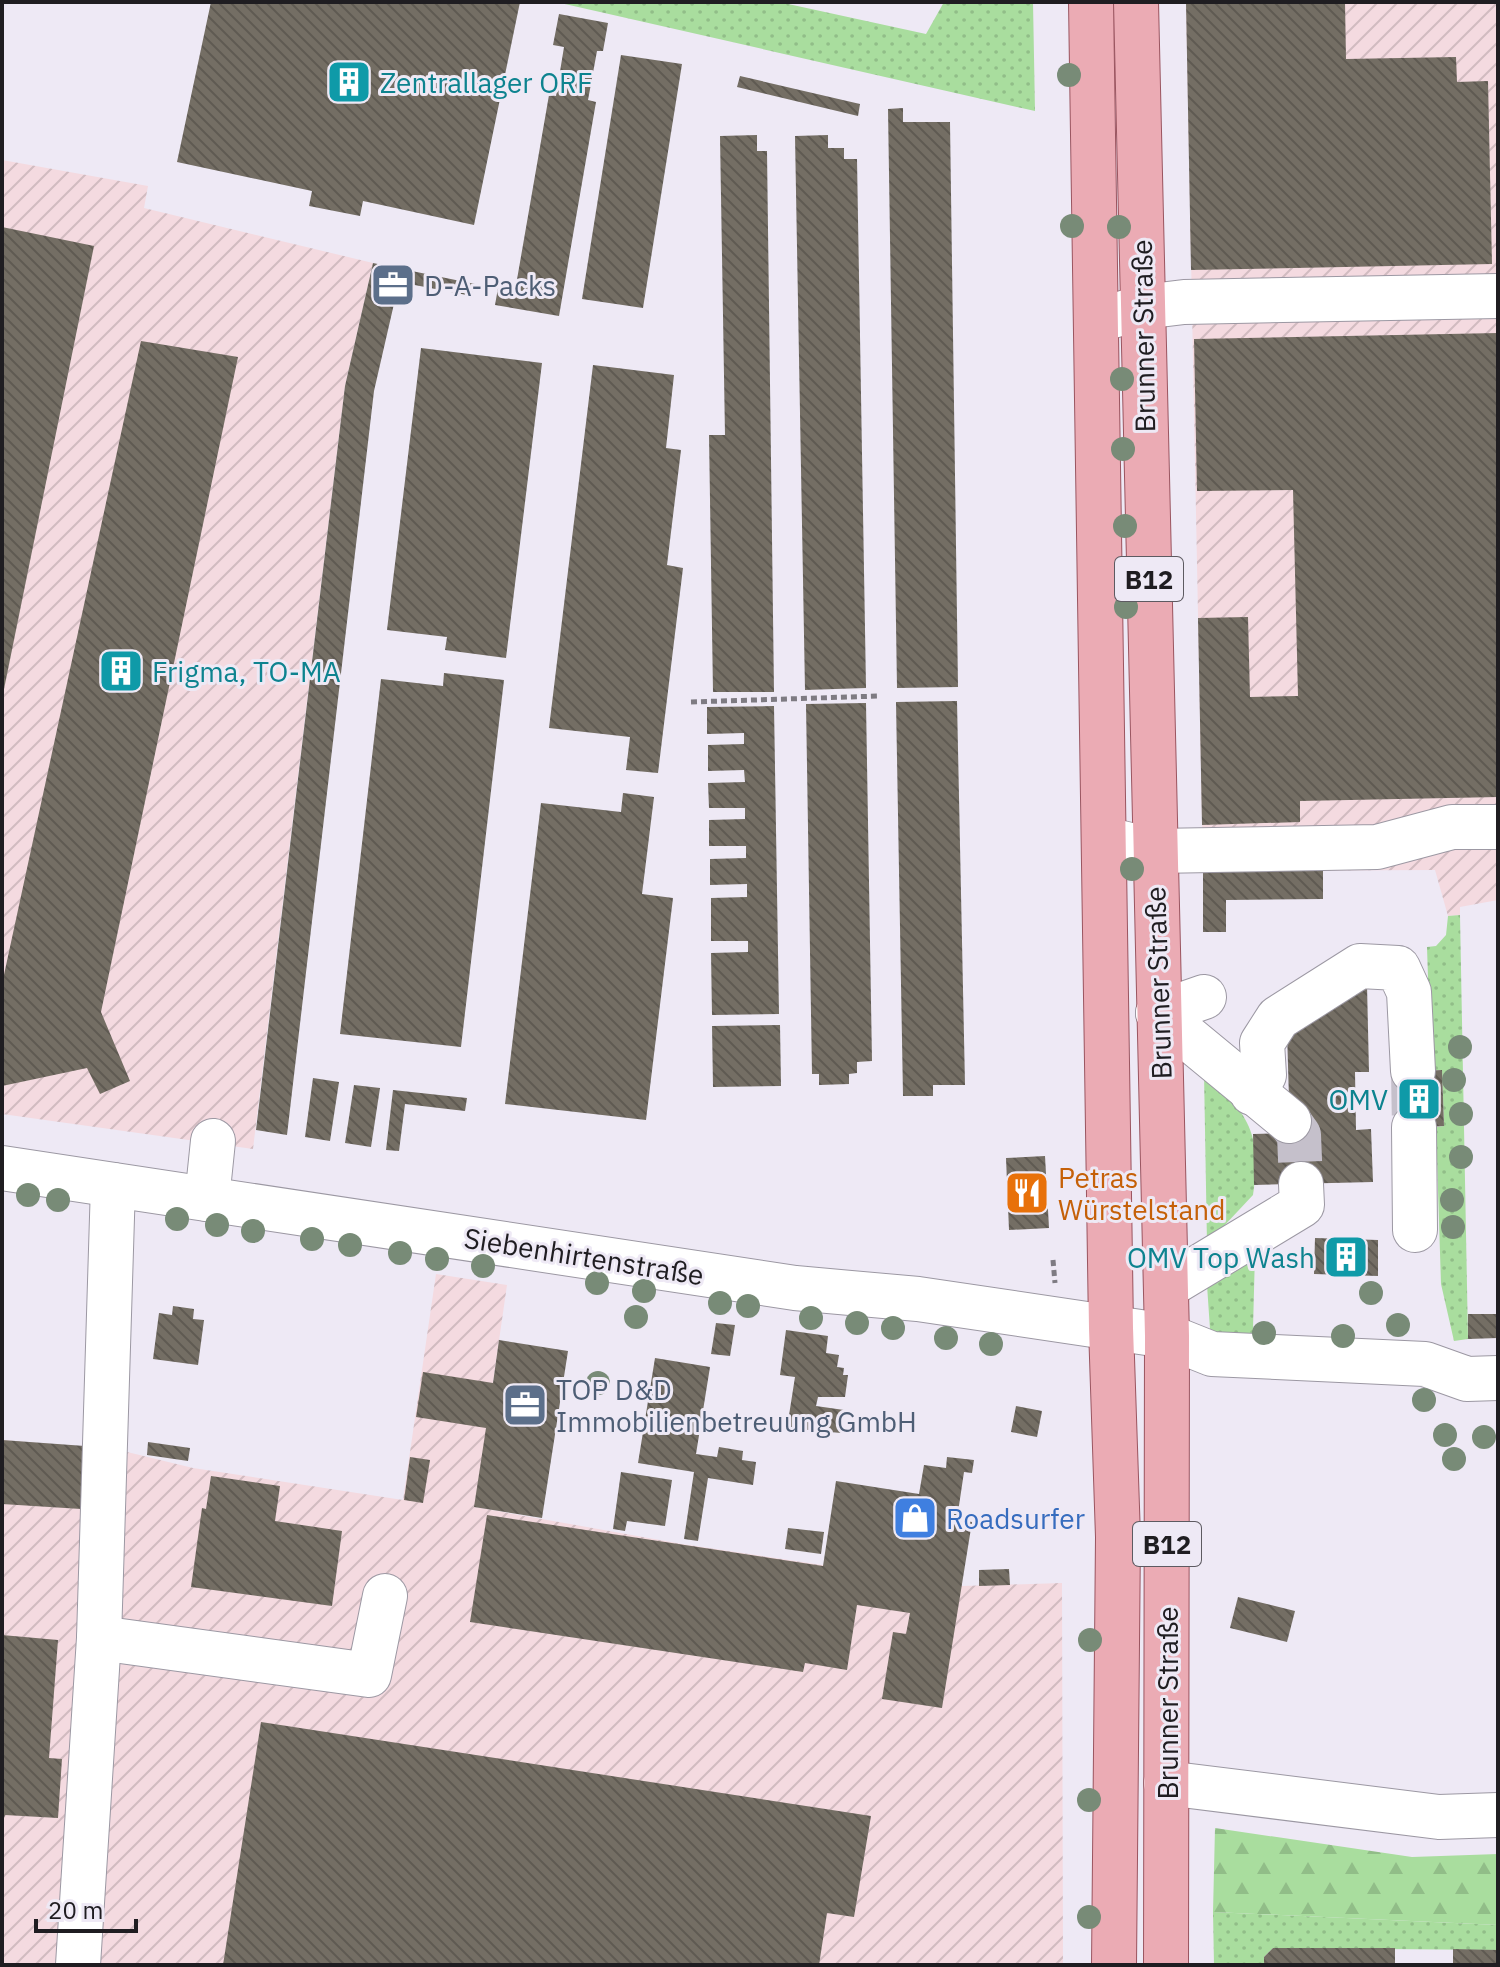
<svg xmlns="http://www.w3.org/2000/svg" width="1500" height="1967" font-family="'IBM Plex Sans',sans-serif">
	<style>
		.industrial { fill: url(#industrial-furrows) }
		.grass { fill: url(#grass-dots) }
		.forest { fill: url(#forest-firs) }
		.building { fill: url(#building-back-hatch) }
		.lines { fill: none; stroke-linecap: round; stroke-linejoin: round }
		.minor-tunnel { stroke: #c5c0cb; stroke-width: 44; stroke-dasharray: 44 22; stroke-linecap: butt }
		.minor-casing { stroke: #9c98a3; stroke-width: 46 }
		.major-casing { stroke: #9a5560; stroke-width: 46 }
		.path { stroke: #7e7b82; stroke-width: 5; stroke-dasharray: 6 4; stroke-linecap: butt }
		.minor { stroke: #fff; stroke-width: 44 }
		.major { stroke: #ebabb4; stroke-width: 44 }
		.tree { fill: #788b77 }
		.labels { text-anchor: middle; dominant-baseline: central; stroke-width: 6; stroke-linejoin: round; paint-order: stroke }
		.shield { fill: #eee9f5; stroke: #5d5a61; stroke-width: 2 }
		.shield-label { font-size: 26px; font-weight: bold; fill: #1f1d21 }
		.culture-label { font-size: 28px; fill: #0d838f; stroke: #eee9f5; text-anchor: start }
		.service-label { font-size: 28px; fill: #4e5e75; stroke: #eee9f5; text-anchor: start }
		.street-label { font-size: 28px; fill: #1f1d21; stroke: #eee9f5 }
		.food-label { font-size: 28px; fill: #c56008; stroke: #eee9f5; text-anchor: start }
		.shop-label { font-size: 28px; fill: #366cbe; stroke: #eee9f5; text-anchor: start }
	</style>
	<defs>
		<pattern id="industrial-furrows" width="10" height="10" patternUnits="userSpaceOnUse" patternTransform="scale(2)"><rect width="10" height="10" fill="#f4dae0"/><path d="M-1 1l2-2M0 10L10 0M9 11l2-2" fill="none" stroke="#d1bbc0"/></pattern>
		<pattern id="grass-dots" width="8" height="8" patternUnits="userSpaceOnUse" patternTransform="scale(2)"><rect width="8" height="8" fill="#a9dd9e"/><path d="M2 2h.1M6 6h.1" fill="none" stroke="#91bd88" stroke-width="1.8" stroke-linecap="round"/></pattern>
		<pattern id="forest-firs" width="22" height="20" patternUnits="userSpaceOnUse" patternTransform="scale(2)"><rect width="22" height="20" fill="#a9dd9e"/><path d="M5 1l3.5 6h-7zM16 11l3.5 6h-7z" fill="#91bd88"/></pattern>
		<pattern id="building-back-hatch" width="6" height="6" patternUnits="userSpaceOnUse" patternTransform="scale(2)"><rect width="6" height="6" fill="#746e64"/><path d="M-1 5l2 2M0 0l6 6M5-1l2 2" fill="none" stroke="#5f5a52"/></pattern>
	</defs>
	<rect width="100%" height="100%" fill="#eee9f5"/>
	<!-- industrial -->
	<g class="industrial">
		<polygon points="1186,2 1498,2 1498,900 1460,907 1460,915 1448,916 1435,870 1203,871"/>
		<polygon points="2,160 148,186 144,208 373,263 345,386 253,1149 2,1114"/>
		<polygon points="436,1274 507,1285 475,1507 682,1544 962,1586 1062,1583 1063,1965 2,1965 2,1440 119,1450 193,1468 403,1500"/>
	</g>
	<!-- grass -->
	<g class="grass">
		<polygon points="556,2 779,2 926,34 944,2 1033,2 1035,111"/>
		<polygon points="1460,915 1468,1339 1454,1341 1441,1284 1436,1127 1444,1126 1442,1070 1431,1070 1427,947 1436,946 1446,935 1448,916"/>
		<path d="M1204,1073C1248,1113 1262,1133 1253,1195L1207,1244Z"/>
		<polygon points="1255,1253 1253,1329 1272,1330 1272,1339 1221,1338 1210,1329 1207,1285"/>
		<polygon points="1213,1912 1498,1925 1498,1950 1273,1948 1264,1957 1264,1965 1214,1965"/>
	</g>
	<!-- forest -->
	<polygon class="forest" points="1215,1828 1412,1857 1498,1854 1498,1925 1213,1912"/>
	<!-- building -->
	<g class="building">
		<polygon points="211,2 520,2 474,225 363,201 360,216 309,206 312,191 177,162"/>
		<polygon points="1186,2 1345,2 1346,59 1456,57 1457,82 1488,81 1492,264 1191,270"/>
		<polygon points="559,14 608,23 603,51 597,51 588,100 596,102 559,316 495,305 498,288 515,291 549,95 556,96 564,47 553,45"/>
		<polygon points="621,55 682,64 643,308 582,299"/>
		<polygon points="740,76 860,104 858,116 737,87"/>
		<polygon points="903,108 903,122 950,122 958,687 897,688 888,109"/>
		<polygon points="757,135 757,151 767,151 774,692 713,692 709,435 725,435 720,136"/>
		<polygon points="828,135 828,148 844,148 844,159 857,159 866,688 805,690 795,136"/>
		<polygon points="2,227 94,246 3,694 2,694"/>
		<polygon points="373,263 475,284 472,296 399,282 374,391 287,1135 256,1130 345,386"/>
		<polygon points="1498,333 1498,797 1300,801 1300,822 1202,825 1198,618 1248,617 1250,697 1298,696 1293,490 1197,491 1194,339"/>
		<polygon points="141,341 238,357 101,1012 130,1081 100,1094 87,1068 2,1086 2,984"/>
		<polygon points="421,348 542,363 506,658 445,650 447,637 387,630"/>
		<polygon points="593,365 674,375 666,448 681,450 667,565 683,568 658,773 626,770 630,737 549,728"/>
		<polygon points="444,673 504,680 461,1047 340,1034 381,679 443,686"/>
		<polygon points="957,701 965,1085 933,1085 933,1096 903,1096 896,702"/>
		<polygon points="866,703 872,1061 857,1062 857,1073 849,1074 849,1084 819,1085 819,1074 812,1074 806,704"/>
		<polygon points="774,706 779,1014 712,1015 711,953 748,952 748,941 711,941 711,898 747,897 747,884 710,885 710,859 746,858 746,846 709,846 709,820 745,819 745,808 709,808 708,783 745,782 744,770 708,771 708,745 744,744 744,733 707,734 707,707"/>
		<polygon points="623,793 654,797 642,894 673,898 646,1120 505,1104 541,803 621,812"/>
		<polygon points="1203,871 1323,871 1323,899 1226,900 1226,932 1203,932"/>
		<polygon points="1367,985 1369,1072 1355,1072 1356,1130 1371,1129 1373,1182 1254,1185 1253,1134 1290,1133 1287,1032"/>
		<polygon points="780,1025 781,1086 713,1087 712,1026"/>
		<polygon points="1442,1070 1444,1126 1397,1129 1395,1072"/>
		<polygon points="313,1078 339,1082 330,1141 305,1137"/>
		<polygon points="354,1085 380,1088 371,1147 345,1143"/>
		<polygon points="393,1090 467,1098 465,1111 405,1104 399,1151 386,1150"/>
		<polygon points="1045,1156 1049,1228 1009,1230 1006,1158"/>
		<polygon points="1315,1238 1378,1240 1378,1276 1314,1274"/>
		<polygon points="173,1306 194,1309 193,1319 204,1320 198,1365 153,1359 159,1313 172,1315"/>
		<polygon points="1468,1314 1498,1314 1498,1338 1468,1339"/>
		<polygon points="716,1323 735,1325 730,1356 711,1354"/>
		<polygon points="786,1330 828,1336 826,1353 839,1355 837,1367 844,1368 843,1375 848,1375 845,1397 818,1397 816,1406 844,1410 841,1433 787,1428 795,1377 780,1375"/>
		<polygon points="499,1340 568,1351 542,1518 474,1507 486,1428 416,1417 423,1372 493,1383"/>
		<polygon points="655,1358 710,1367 696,1454 717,1457 719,1447 743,1451 742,1460 756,1462 753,1485 708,1478 698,1541 684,1539 694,1472 638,1463"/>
		<polygon points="1016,1406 1042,1411 1037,1437 1011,1432"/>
		<polygon points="2,1440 85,1446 81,1509 2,1504"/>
		<polygon points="148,1442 190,1448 188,1461 147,1455"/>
		<polygon points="410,1457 430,1460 423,1503 404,1500"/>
		<polygon points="947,1457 974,1460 972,1473 964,1472 957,1519 972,1522 942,1708 882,1699 893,1632 906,1634 910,1613 857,1605 847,1670 805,1663 803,1672 470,1622 487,1515 823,1566 836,1481 919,1494 924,1465 946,1468"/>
		<polygon points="621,1472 672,1480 665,1526 627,1521 625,1531 613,1529"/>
		<polygon points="211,1476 280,1486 275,1521 342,1531 332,1606 191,1587 202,1508 206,1509"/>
		<polygon points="788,1528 824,1532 821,1554 785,1549"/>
		<polygon points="1009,1569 1010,1585 979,1586 979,1570"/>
		<polygon points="1238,1597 1295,1611 1287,1642 1230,1628"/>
		<polygon points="2,1635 58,1640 49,1758 62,1759 58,1818 5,1815 2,1824"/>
		<polygon points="261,1722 871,1816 854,1917 827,1913 819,1965 223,1965"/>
		<polygon points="1273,1948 1395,1948 1395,1965 1264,1965 1264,1957"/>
		<polygon points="1453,1949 1498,1950 1498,1965 1453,1965"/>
	</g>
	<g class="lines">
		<!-- minor-tunnel -->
		<g class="minor-tunnel">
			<polyline points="1413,1071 1414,1127"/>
			<polyline points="1289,1121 1299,1135 1301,1184"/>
		</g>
		<!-- minor casing -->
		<g class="minor-casing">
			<g id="minor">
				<polyline points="1096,321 1143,307 1184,302 1498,296"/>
				<polyline points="1105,839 1155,851 1377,847 1452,827 1498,827"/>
				<polyline points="1158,1013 1289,1121"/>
				<polyline points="1158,1013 1204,997"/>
				<polyline points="1252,1093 1264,1075 1262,1043 1278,1018 1360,966 1398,968 1409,992 1413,1071"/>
				<polyline points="1414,1127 1415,1230"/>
				<polyline points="2,1168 795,1288 918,1299 1167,1336 1212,1354 1425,1364 1467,1379 1498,1378"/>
				<polyline points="207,1199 213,1141"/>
				<polyline points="1166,1287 1302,1205 1301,1184"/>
				<polyline points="99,1638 369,1675 385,1596"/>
				<polyline points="1166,1783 1439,1817 1498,1815"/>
				<polyline points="78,1965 99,1638 113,1185"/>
			</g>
		</g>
		<!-- major casing -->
		<g class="major-casing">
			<g id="major">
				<polyline points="1091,2 1111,1328 1118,1537 1114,1965"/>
				<polyline points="1136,2 1167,1336 1166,1965"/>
			</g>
		</g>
		<!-- path -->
		<g class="path">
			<polyline points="691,702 880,696"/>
			<polyline points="1053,1260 1055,1283"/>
		</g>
		<!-- minor -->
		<use href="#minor" class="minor"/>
		<!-- major -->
		<use href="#major" class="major"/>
	</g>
	<!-- trees -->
	<g class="tree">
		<circle cx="1069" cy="75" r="12"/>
		<circle cx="1072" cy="226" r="12"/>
		<circle cx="1119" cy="227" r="12"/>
		<circle cx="1122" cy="379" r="12"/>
		<circle cx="1123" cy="449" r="12"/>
		<circle cx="1125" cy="526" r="12"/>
		<circle cx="1126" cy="607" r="12"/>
		<circle cx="1132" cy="869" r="12"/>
		<circle cx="1460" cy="1047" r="12"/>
		<circle cx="1454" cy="1080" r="12"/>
		<circle cx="1461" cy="1114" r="12"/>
		<circle cx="1461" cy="1157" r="12"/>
		<circle cx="28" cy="1195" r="12"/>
		<circle cx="58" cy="1200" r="12"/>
		<circle cx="1452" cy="1200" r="12"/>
		<circle cx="177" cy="1219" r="12"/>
		<circle cx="217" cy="1225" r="12"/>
		<circle cx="1453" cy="1227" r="12"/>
		<circle cx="253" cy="1231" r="12"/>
		<circle cx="312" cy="1239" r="12"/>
		<circle cx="350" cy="1245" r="12"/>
		<circle cx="400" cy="1253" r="12"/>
		<circle cx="437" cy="1259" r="12"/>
		<circle cx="483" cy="1266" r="12"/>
		<circle cx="597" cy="1283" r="12"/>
		<circle cx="644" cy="1291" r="12"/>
		<circle cx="1371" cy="1293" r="12"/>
		<circle cx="720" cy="1303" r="12"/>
		<circle cx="748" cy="1306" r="12"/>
		<circle cx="636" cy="1317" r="12"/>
		<circle cx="811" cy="1318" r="12"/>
		<circle cx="857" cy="1323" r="12"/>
		<circle cx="1398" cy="1325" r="12"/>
		<circle cx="893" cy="1328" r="12"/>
		<circle cx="1264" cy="1333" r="12"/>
		<circle cx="1343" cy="1336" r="12"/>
		<circle cx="946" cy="1338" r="12"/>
		<circle cx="991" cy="1344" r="12"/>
		<circle cx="598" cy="1383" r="12"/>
		<circle cx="1424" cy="1400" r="12"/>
		<circle cx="1445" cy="1435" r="12"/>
		<circle cx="1484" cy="1437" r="12"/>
		<circle cx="1454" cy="1459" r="12"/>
		<circle cx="1090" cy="1640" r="12"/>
		<circle cx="1089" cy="1800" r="12"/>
		<circle cx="1089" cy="1917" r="12"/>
	</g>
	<!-- icons -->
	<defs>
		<g id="building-square" transform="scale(2.3)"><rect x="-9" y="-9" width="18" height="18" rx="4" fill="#0f9aa8" stroke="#eee9f5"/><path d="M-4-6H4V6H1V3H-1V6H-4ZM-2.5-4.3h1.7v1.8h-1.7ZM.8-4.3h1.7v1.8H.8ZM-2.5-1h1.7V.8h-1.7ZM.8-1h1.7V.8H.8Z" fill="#fff"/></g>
		<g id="office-square" transform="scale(2.3)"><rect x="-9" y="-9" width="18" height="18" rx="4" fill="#5c6f8a" stroke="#eee9f5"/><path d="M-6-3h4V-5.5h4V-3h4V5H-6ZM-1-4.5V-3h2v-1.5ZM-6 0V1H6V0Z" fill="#fff"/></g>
		<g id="restaurant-square" transform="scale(2.3)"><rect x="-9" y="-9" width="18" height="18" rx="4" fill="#e8710a" stroke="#eee9f5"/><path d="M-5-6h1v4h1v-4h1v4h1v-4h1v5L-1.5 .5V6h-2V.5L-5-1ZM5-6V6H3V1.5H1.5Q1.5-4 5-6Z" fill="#fff"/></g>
		<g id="shop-square" transform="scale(2.3)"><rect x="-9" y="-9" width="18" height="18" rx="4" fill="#3f7fe0" stroke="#eee9f5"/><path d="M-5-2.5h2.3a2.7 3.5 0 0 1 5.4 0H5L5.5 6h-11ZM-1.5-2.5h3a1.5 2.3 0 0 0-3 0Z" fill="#fff"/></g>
	</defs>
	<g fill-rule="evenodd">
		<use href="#building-square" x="349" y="82"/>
		<use href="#office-square" x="393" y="285"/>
		<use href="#building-square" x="121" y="671"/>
		<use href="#building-square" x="1419" y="1099"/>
		<use href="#restaurant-square" x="1027" y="1193"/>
		<use href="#building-square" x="1346" y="1257"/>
		<use href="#office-square" x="525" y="1405"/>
		<use href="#shop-square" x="915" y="1518"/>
	</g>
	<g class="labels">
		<!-- shield labels -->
		<g class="shield">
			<rect x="1115" y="557" width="68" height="44" rx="6"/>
			<rect x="1133" y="1522" width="68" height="44" rx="6"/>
		</g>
		<g class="shield-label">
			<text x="1149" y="579">B12</text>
			<text x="1167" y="1544">B12</text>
		</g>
		<!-- culture labels -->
		<g class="culture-label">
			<text x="380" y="82">Zentrallager ORF</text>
			<text x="152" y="671">Frigma, TO-MA</text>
			<text x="1388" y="1099" text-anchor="end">OMV</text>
			<text x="1315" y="1257" text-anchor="end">OMV Top Wash</text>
		</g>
		<!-- service labels -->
		<g class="service-label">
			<text x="424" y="285">D-A-Packs</text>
			<text x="556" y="1389">TOP D&amp;D<tspan x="556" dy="32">Immobilienbetreuung GmbH</tspan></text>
		</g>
		<!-- street labels -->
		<g class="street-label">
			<text transform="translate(1143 336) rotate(-91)">Brunner Straße</text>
			<text transform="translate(1158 983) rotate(-92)">Brunner Straße</text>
			<text transform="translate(584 1256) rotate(9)">Siebenhirtenstraße</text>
			<text transform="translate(1167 1703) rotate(-90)">Brunner Straße</text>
		</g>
		<!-- food labels -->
		<g class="food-label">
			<text x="1058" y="1177">Petras<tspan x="1058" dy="32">Würstelstand</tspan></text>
		</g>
		<!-- shop labels -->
		<g class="shop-label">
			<text x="946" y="1518">Roadsurfer</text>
		</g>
	</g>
	<!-- border -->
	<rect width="1500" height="1967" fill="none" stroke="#1f1d21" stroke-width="8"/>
	<!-- scale -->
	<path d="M36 1919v12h100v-12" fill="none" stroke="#1f1d21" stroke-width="4"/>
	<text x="48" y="1919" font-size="24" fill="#1f1d21" stroke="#eee9f5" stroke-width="6" paint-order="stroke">20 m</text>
</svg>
